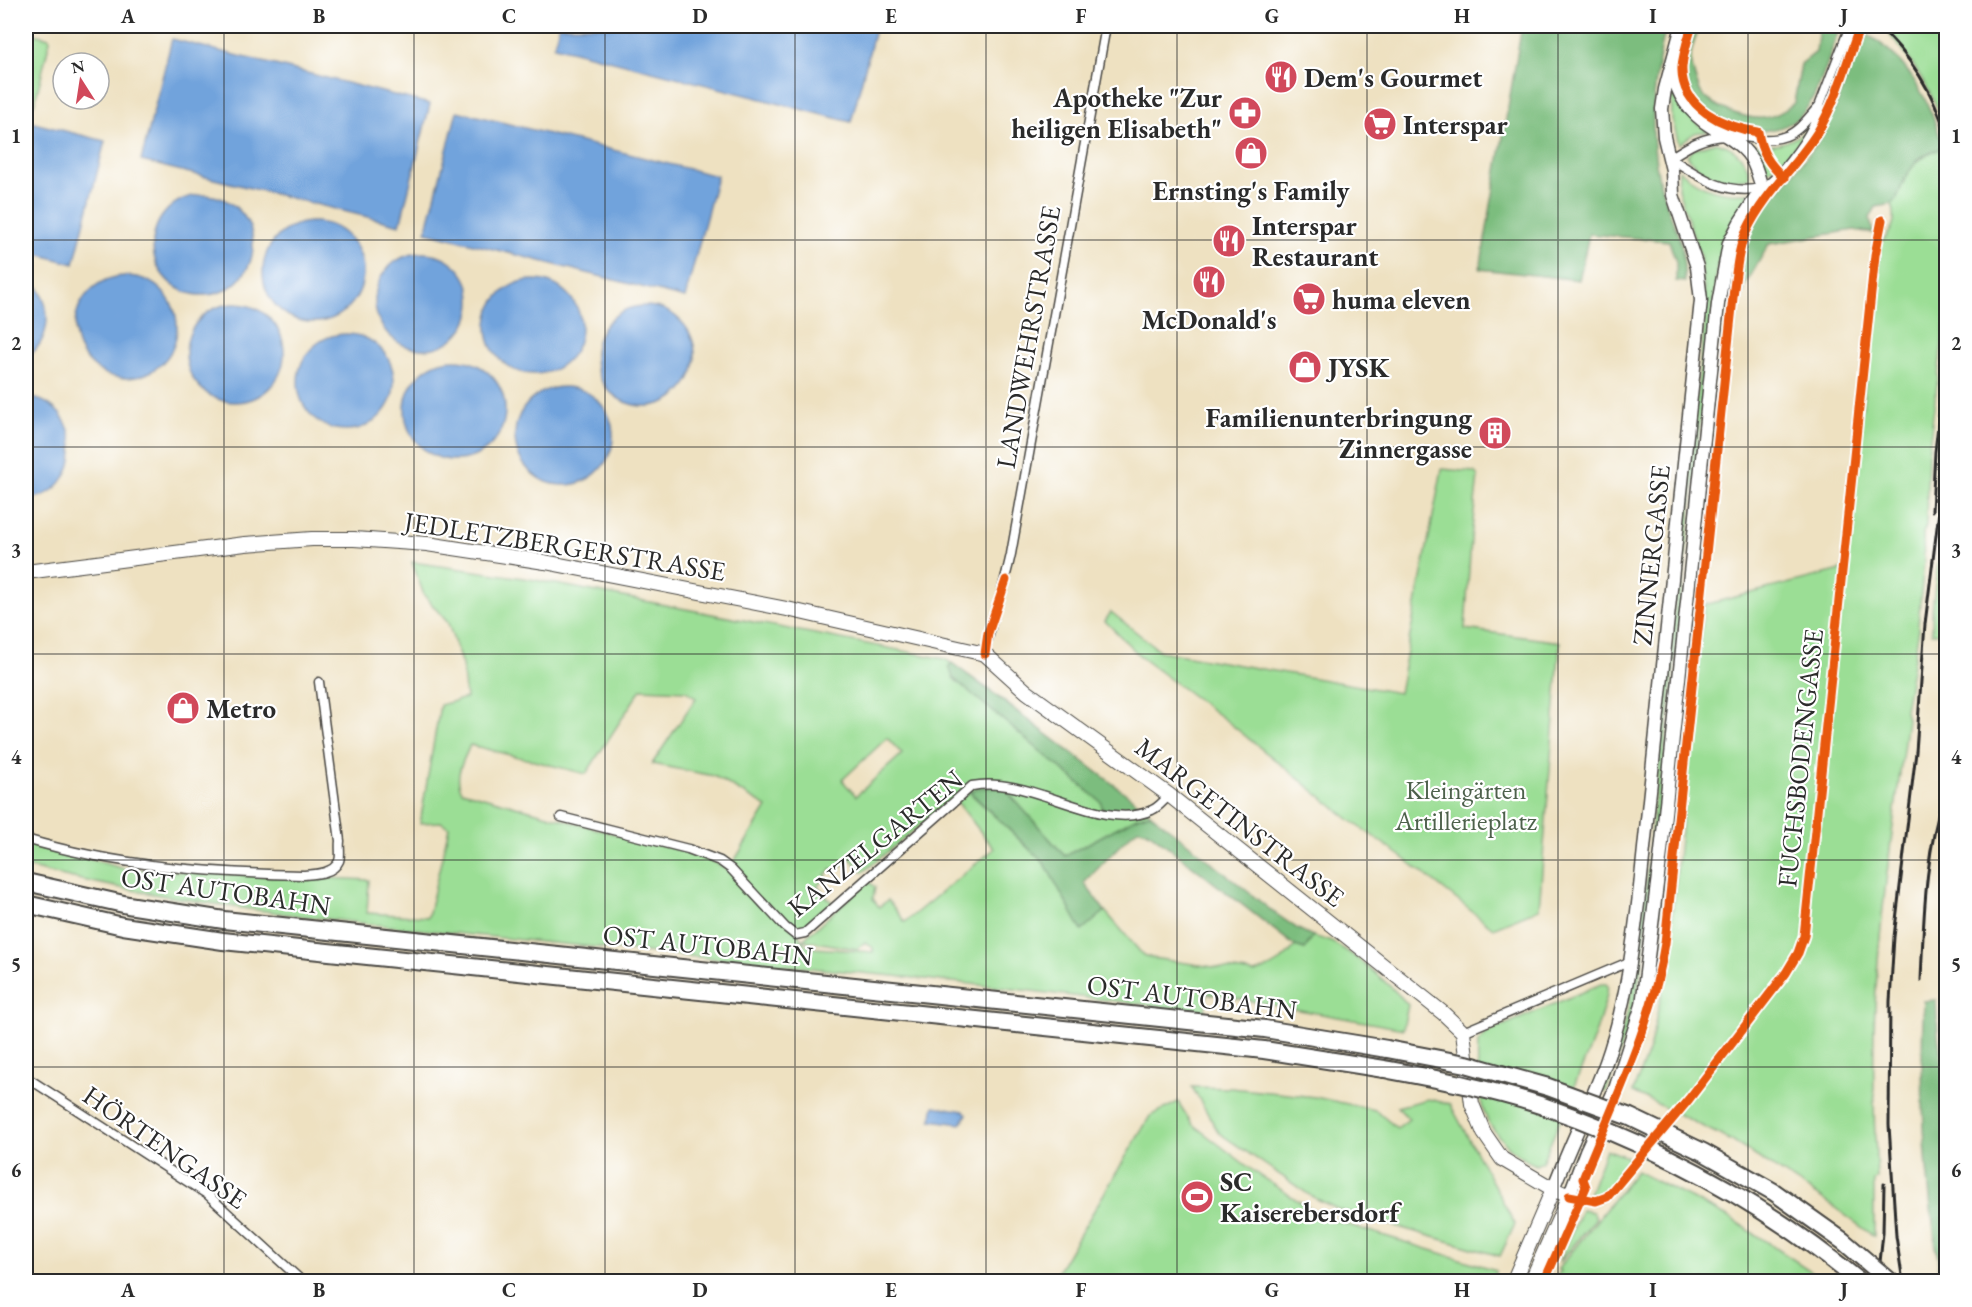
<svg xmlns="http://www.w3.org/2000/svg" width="1972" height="1307" font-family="'EB Garamond',serif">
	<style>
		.green { fill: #9bde95; stroke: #638460; stroke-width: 1.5; fill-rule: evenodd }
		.forest { fill: #7cbd7e; stroke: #547454; stroke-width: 1.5 }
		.water { fill: #71a3dc; stroke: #4e6784; stroke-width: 1.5 }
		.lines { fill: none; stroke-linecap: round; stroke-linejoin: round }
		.street-casing { stroke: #484642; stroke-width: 11 }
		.secondary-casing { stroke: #484642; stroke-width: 15 }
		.primary-casing { stroke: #484642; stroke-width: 16 }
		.highway-casing { stroke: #484642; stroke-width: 20 }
		.street { stroke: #fff; stroke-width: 8 }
		.secondary { stroke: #fff; stroke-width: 12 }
		.primary { stroke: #fff; stroke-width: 14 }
		.highway { stroke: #fff; stroke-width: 16 }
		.rail { stroke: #2b2b2b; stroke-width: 3 }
		.highway-bridge-casing { stroke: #484642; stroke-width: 20; stroke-linecap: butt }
		.highway-bridge { stroke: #fff; stroke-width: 16 }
		.cycleway-casing { stroke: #fff; stroke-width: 13 }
		.cycleway { stroke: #e8590c; stroke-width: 9 }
		.grid { fill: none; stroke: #2b2b2b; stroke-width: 1.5; stroke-opacity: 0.55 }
		.labels { text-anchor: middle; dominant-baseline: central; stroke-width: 4.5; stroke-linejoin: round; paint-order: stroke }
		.poi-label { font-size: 27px; font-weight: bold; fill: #2b2b2b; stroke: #fff; text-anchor: start }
		.street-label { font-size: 27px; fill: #2b2b2b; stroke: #fff }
		.park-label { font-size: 27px; fill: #4d614b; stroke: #fff }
		.neatline { fill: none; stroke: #2b2b2b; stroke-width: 2 }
		.grid-label { font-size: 20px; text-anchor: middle; font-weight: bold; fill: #2b2b2b }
	</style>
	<rect width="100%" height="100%" fill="#fff"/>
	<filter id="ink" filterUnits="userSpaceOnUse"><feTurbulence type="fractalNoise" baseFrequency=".0167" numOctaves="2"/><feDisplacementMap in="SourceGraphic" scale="12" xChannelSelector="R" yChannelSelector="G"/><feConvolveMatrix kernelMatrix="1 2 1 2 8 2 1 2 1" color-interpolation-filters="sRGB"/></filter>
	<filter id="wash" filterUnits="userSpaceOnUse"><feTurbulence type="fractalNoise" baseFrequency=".008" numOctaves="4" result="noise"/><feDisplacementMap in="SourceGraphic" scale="24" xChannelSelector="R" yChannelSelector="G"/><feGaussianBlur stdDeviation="1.35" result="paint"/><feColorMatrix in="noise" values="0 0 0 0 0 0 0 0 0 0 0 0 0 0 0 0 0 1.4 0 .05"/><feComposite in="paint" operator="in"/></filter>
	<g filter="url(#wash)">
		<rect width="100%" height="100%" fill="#eee1c1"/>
		<!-- green -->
		<g class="green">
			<path d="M1881,26H1946V128C1931,90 1910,55 1881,26Z"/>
			<polygon points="26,32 49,38 50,40 35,102 33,105 27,108"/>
			<path d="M1671,88C1679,109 1690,119 1708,131L1695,133L1679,144L1672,119Z"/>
			<path d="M1807,129C1797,148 1782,163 1764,173L1759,156L1750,144C1772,146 1790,145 1807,129Z"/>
			<path d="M1716,142C1736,147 1747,158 1750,178C1726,183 1700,177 1687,155L1696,148Z"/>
			<path d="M1943,147L1946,162V313L1928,455L1926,526L1923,533L1924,562L1918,625L1919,629L1905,710L1907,719C1894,823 1877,927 1874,1032C1873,1081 1874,1129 1877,1178L1874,1181V1236L1820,1197L1732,1141L1633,1092L1650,1046L1661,996L1673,907L1704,605L1845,569L1880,244C1892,231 1898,221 1892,204C1898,198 1900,190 1903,182C1912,162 1923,156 1943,147Z"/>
			<path d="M1679,170C1700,189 1722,195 1750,193L1727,230L1717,266L1642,964L1633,1013L1606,1092L1601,1090L1626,1018L1638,958L1706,306L1700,256L1678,189Z"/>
			<polygon points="1442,469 1474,472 1478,476 1471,539 1465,629 1560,642 1539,909 1493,928 1401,856 1350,820 1228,722 1143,659 1105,621 1111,612 1160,651 1399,693"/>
			<polygon points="1946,502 1946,569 1945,579 1946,633 1932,633 1932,609"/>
			<path d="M412,562L530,579L945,659L984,686L1150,813L1137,817L1065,856L1003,787L970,793L1045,864L1082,930L1105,911L1143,955L1152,958L1254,973C1273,968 1283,961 1295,946L1305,949L1313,936C1320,938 1328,940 1335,944C1356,955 1393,987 1408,1005L1403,1029L1207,993L1205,1011L1181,1009C1096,999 1011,988 925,979C797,966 669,955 541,942C368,924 194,909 26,867V841L125,869L369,880L367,913L428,917L449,827L441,822L420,823L440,705L466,698L462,665L448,623L424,595ZM641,689L686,691L696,698L652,764L714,776L767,807L729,870L703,856L615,834L462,791C453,776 464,760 470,745L586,774ZM887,738L902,754L856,796L842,780ZM952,799L958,803L994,849L905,922L888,900L879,907L873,899L875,887L868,881L803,940L857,949L865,942L873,948V952L815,948C804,945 800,941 798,930L810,924L834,905L817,886L827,877L825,875L832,869L835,872L850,858L863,872Z"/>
			<path d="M1601,984H1606L1608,986L1606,999L1594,1038L1578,1077L1550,1144L1542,1162L1536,1165C1516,1157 1491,1133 1484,1112C1478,1095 1477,1060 1478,1042L1488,1032Z"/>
			<polygon points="1192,1087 1231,1088 1315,1097 1375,1110 1397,1128 1409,1119 1397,1107 1428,1099 1450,1104 1515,1224 1500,1256 1339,1210 1311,1196 1219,1133"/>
			<polygon points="1178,1102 1192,1124 1260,1176 1323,1217 1496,1270 1491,1281 1052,1281 1150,1116"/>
			<path d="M1606,1149L1632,1159C1621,1173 1609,1199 1589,1194Z"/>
			<polygon points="1636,1171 1730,1218 1808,1269 1822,1281 1553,1281 1561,1271 1558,1269"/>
			<polygon points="1581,1210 1593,1212 1596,1218 1559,1263"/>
		</g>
		<!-- forest -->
		<g class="forest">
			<path d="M1522,26H1666C1654,76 1648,124 1658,175C1663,198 1673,219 1680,241C1684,253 1684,268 1685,282L1676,281V262L1669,241L1589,234L1579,280L1480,269Z"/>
			<path d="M1694,26L1699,29C1696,37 1691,48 1691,56C1691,64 1697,89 1703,95C1709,102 1718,106 1726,110C1754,121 1771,123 1794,103L1801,64L1816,52L1819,26H1840C1830,52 1820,98 1799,117C1767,146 1697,126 1685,83C1680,64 1688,44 1694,26Z"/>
			<path d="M1864,33C1906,55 1931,102 1943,147L1919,158L1906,176L1896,200L1892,204L1876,207L1870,218L1873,233L1854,230L1769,244L1746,284L1741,299H1735L1740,259L1750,231L1770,200L1812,150L1823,134L1832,116Z"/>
			<path d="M952,663L1129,796L1144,808C1130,813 1116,811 1102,809L1101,802L953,678L949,666Z"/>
			<path d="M1003,787L1065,856L1137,817L1150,813L1272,911L1298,929L1313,936L1305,949L1295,946L1163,843C1156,838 1147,828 1138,829C1134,829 1091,876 1084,883L1105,911L1082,931L1045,864L970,792L977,788Z"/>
			<path d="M1936,1000L1938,1036L1946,1087V1282L1941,1281C1927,1192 1918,1092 1924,1001Z"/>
		</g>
		<!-- water -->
		<g class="water">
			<polygon points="559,26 876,26 851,122 554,46"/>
			<polygon points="172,39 430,104 400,225 141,161"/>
			<polygon points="457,111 717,176 685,298 426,232"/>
			<polygon points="26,121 105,141 74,264 26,251"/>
			<circle cx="203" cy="245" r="50"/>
			<circle cx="313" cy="272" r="50"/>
			<circle cx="423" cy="301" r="48"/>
			<path d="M26,274C52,295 56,338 26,358Z"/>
			<circle cx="126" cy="327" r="51"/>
			<circle cx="534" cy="327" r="47"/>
			<circle cx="235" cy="353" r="49"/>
			<circle cx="645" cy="356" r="50"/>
			<circle cx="346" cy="382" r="48"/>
			<circle cx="455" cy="410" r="50"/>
			<circle cx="564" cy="436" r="49"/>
			<path d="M26,397C88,403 87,496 26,499Z"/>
			<polygon points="934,1106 964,1111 967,1114 961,1124 931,1120"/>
		</g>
	</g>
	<g filter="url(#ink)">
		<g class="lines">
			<!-- street casing -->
			<g class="street-casing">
				<g id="street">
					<path d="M1820,105C1810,115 1800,131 1786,136C1766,144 1745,135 1725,136C1703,137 1688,146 1670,158C1697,175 1725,196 1760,188C1776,184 1806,141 1813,126C1817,119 1818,111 1820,104C1830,78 1840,52 1850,26"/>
					<path d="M985,654C991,620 1004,588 1011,554L1106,26"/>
					<path d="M561,817L688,849L720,861L731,869L785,927L795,935L805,933L972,786C1030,774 1102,834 1152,810C1159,807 1164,801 1169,795"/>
					<path d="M26,839C115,866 210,873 303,875C315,874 333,874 339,861C341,856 339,847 340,841L319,682"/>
					<polyline points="1463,1032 1631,961"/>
					<polyline points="26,1077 208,1195 303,1282"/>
					<polyline points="1569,1196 1596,1201 1607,1197 1689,1099 1786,973 1798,953 1804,936 1875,255 1882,220"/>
				</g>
			</g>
			<!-- secondary casing -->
			<g class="secondary-casing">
				<g id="secondary">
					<path d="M1553,1189C1569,1147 1590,1105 1606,1062C1626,1006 1633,946 1640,887L1701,300L1697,267L1673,195L1672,170L1664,137L1662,109L1665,89L1682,26"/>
					<path d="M1569,1196L1586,1151L1615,1089L1642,1005L1661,852L1718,304L1729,243L1740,222L1762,188C1758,176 1756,163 1747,153C1738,142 1725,135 1713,128C1689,113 1677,95 1671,68"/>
				</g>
			</g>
			<!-- primary casing -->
			<g class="primary-casing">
				<g id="primary">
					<polyline points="26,572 245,544 312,539 354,539 427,544 545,562 787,609 985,654 1027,692 1169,795 1443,1013 1463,1032 1472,1104 1484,1133 1502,1159 1553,1189 1569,1196 1531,1282"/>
					<polyline points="1513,1282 1553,1189"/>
				</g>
			</g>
			<!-- highway casing -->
			<g class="highway-casing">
				<g id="highway">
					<polyline points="26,882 128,905 224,920 1265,1029 1387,1049"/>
					<polyline points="26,904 123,926 223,941 1264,1050 1384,1069"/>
				</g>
			</g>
			<!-- street -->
			<use href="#street" class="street"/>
			<!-- secondary -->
			<use href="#secondary" class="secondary"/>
			<!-- primary -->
			<use href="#primary" class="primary"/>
			<!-- highway -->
			<use href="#highway" class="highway"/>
			<!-- rail -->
			<g class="rail">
				<path d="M1878,26C1909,53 1935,95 1946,135"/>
				<polyline points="1932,511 1935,452 1946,354"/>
				<path d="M1921,980C1924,912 1925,853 1946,787"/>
				<polyline points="1878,1282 1883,1233 1884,1184"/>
				<polyline points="1903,1282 1896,1236 1889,1125 1890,1001 1894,937 1916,752 1925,624 1946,455"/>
			</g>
			<!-- highway-bridge casing -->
			<g class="highway-bridge-casing">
				<g id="highway-bridge">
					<polyline points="1387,1049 1466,1064 1548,1087 1630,1117 1703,1152 1774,1192 1843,1241 1891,1282"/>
					<path d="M1384,1069C1437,1079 1492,1089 1543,1106C1659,1146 1766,1204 1860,1282"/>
				</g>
			</g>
			<!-- highway-bridge -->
			<use href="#highway-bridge" class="highway-bridge"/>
			<!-- cycleway casing -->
			<g class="cycleway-casing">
				<g id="cycleway">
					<path d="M1692,26C1688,39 1683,53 1682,67C1680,108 1724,127 1758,132C1761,152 1769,164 1784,178"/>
					<polyline points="985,654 988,633 1006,580"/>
					<polyline points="1569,1196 1596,1201 1607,1197 1689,1099 1786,973 1798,953 1804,936 1875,255 1882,220"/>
					<path d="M1544,1282L1586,1187L1583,1179C1614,1102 1652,1026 1665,943L1734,288C1737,268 1738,248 1747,230C1764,194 1796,166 1817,133C1837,100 1847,61 1860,26"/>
				</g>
			</g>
			<!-- cycleway -->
			<use href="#cycleway" class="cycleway"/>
		</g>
	</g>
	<!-- grid -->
	<path class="grid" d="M224,26V1282M414,26V1282M605,26V1282M795,26V1282M986,26V1282M1177,26V1282M1367,26V1282M1558,26V1282M1748,26V1282M26,240H1946M26,447H1946M26,654H1946M26,860H1946M26,1067H1946"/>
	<!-- icons -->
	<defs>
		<g id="restaurant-disc" transform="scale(1.725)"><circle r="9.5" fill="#d1495b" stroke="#fff"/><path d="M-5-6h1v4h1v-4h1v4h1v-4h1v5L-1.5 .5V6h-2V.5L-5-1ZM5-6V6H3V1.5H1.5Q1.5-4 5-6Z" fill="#fff"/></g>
		<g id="pharmacy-disc" transform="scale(1.725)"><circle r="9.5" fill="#d1495b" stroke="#fff"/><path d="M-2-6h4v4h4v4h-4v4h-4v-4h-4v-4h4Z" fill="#fff"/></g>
		<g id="supermarket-disc" transform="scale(1.725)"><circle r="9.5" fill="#d1495b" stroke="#fff"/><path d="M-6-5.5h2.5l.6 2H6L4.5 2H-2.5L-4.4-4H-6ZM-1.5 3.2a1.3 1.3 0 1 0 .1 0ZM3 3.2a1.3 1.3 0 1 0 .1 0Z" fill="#fff"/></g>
		<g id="shop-disc" transform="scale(1.725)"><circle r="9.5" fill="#d1495b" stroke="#fff"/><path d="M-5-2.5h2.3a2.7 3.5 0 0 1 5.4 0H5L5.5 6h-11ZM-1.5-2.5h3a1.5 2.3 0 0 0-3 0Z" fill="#fff"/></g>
		<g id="building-disc" transform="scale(1.725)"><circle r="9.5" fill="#d1495b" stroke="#fff"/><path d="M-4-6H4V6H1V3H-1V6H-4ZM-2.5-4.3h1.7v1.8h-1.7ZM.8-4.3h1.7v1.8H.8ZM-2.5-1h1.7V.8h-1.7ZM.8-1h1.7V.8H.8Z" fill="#fff"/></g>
		<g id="stadium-disc" transform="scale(1.725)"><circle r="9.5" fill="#d1495b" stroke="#fff"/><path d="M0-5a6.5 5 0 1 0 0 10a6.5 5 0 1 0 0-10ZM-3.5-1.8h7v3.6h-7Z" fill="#fff"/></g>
	</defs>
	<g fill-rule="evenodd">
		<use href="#restaurant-disc" x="1281" y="77"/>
		<use href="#pharmacy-disc" x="1245" y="113"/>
		<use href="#supermarket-disc" x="1380" y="124"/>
		<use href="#shop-disc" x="1251" y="153"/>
		<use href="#restaurant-disc" x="1229" y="241"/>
		<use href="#restaurant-disc" x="1209" y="282"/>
		<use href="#supermarket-disc" x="1309" y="299"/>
		<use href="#shop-disc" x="1305" y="367"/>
		<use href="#building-disc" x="1495" y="433"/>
		<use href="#shop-disc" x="183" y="708"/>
		<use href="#stadium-disc" x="1197" y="1197"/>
	</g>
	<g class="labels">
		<!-- poi labels -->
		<g class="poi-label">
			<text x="1304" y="77">Dem's Gourmet</text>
			<text x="1222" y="97" text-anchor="end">Apotheke "Zur<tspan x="1222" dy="31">heiligen Elisabeth"</tspan></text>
			<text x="1403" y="124">Interspar</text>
			<text x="1251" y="190" text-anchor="middle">Ernsting's Family</text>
			<text x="1252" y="225">Interspar<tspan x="1252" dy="31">Restaurant</tspan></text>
			<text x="1332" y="299">huma eleven</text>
			<text x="1209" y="319" text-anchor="middle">McDonald's</text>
			<text x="1328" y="367">JYSK</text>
			<text x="1472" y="417" text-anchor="end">Familienunterbringung<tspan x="1472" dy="31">Zinnergasse</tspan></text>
			<text x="206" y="708">Metro</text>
			<text x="1220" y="1181">SC<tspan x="1220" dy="31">Kaiserebersdorf</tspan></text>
		</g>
		<!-- street labels -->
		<g class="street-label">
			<text transform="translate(1028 337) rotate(-80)">LANDWEHRSTRASSE</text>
			<text transform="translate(565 546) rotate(9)">JEDLETZBERGERSTRASSE</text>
			<text transform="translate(1651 555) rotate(-84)">ZINNERGASSE</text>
			<text transform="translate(1800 758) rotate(-84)">FUCHSBODENGASSE</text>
			<text transform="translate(1240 822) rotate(38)">MARGETINSTRASSE</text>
			<text transform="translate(875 843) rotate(-39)">KANZELGARTEN</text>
			<text transform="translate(226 891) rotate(8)">OST AUTOBAHN</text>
			<text transform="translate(708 945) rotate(6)">OST AUTOBAHN</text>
			<text transform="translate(1192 997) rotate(7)">OST AUTOBAHN</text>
			<text transform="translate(165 1147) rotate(35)">HÖRTENGASSE</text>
		</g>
		<!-- park labels -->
		<g class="park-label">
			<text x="1466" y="789">Kleingärten<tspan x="1466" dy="31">Artillerieplatz</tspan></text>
		</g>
	</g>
	<!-- margin -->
	<rect width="1972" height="1307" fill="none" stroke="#fff" stroke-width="66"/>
	<!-- north arrow -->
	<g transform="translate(81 81) rotate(348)"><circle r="28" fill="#ffffff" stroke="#aaaaaa" stroke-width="1.5"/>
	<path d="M0-4.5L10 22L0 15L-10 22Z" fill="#d1495b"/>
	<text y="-9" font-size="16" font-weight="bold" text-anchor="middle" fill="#2b2b2b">N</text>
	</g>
	<rect x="33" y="33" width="1906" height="1241" class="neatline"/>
	<g class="grid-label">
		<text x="128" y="23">A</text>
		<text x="319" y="23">B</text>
		<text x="509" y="23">C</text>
		<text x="700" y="23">D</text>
		<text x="891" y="23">E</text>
		<text x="1081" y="23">F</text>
		<text x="1272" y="23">G</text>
		<text x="1462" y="23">H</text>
		<text x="1653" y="23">I</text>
		<text x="1844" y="23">J</text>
		<text x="16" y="143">1</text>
		<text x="1956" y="143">1</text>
		<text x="16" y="350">2</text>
		<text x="1956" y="350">2</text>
		<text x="16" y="557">3</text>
		<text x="1956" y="557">3</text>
		<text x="16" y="764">4</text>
		<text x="1956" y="764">4</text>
		<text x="16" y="971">5</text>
		<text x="1956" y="971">5</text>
		<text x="16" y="1177">6</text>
		<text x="1956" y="1177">6</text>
		<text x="128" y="1297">A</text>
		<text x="319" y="1297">B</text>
		<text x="509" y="1297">C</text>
		<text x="700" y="1297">D</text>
		<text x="891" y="1297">E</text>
		<text x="1081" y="1297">F</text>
		<text x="1272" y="1297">G</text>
		<text x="1462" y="1297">H</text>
		<text x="1653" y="1297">I</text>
		<text x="1844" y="1297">J</text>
	</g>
</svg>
